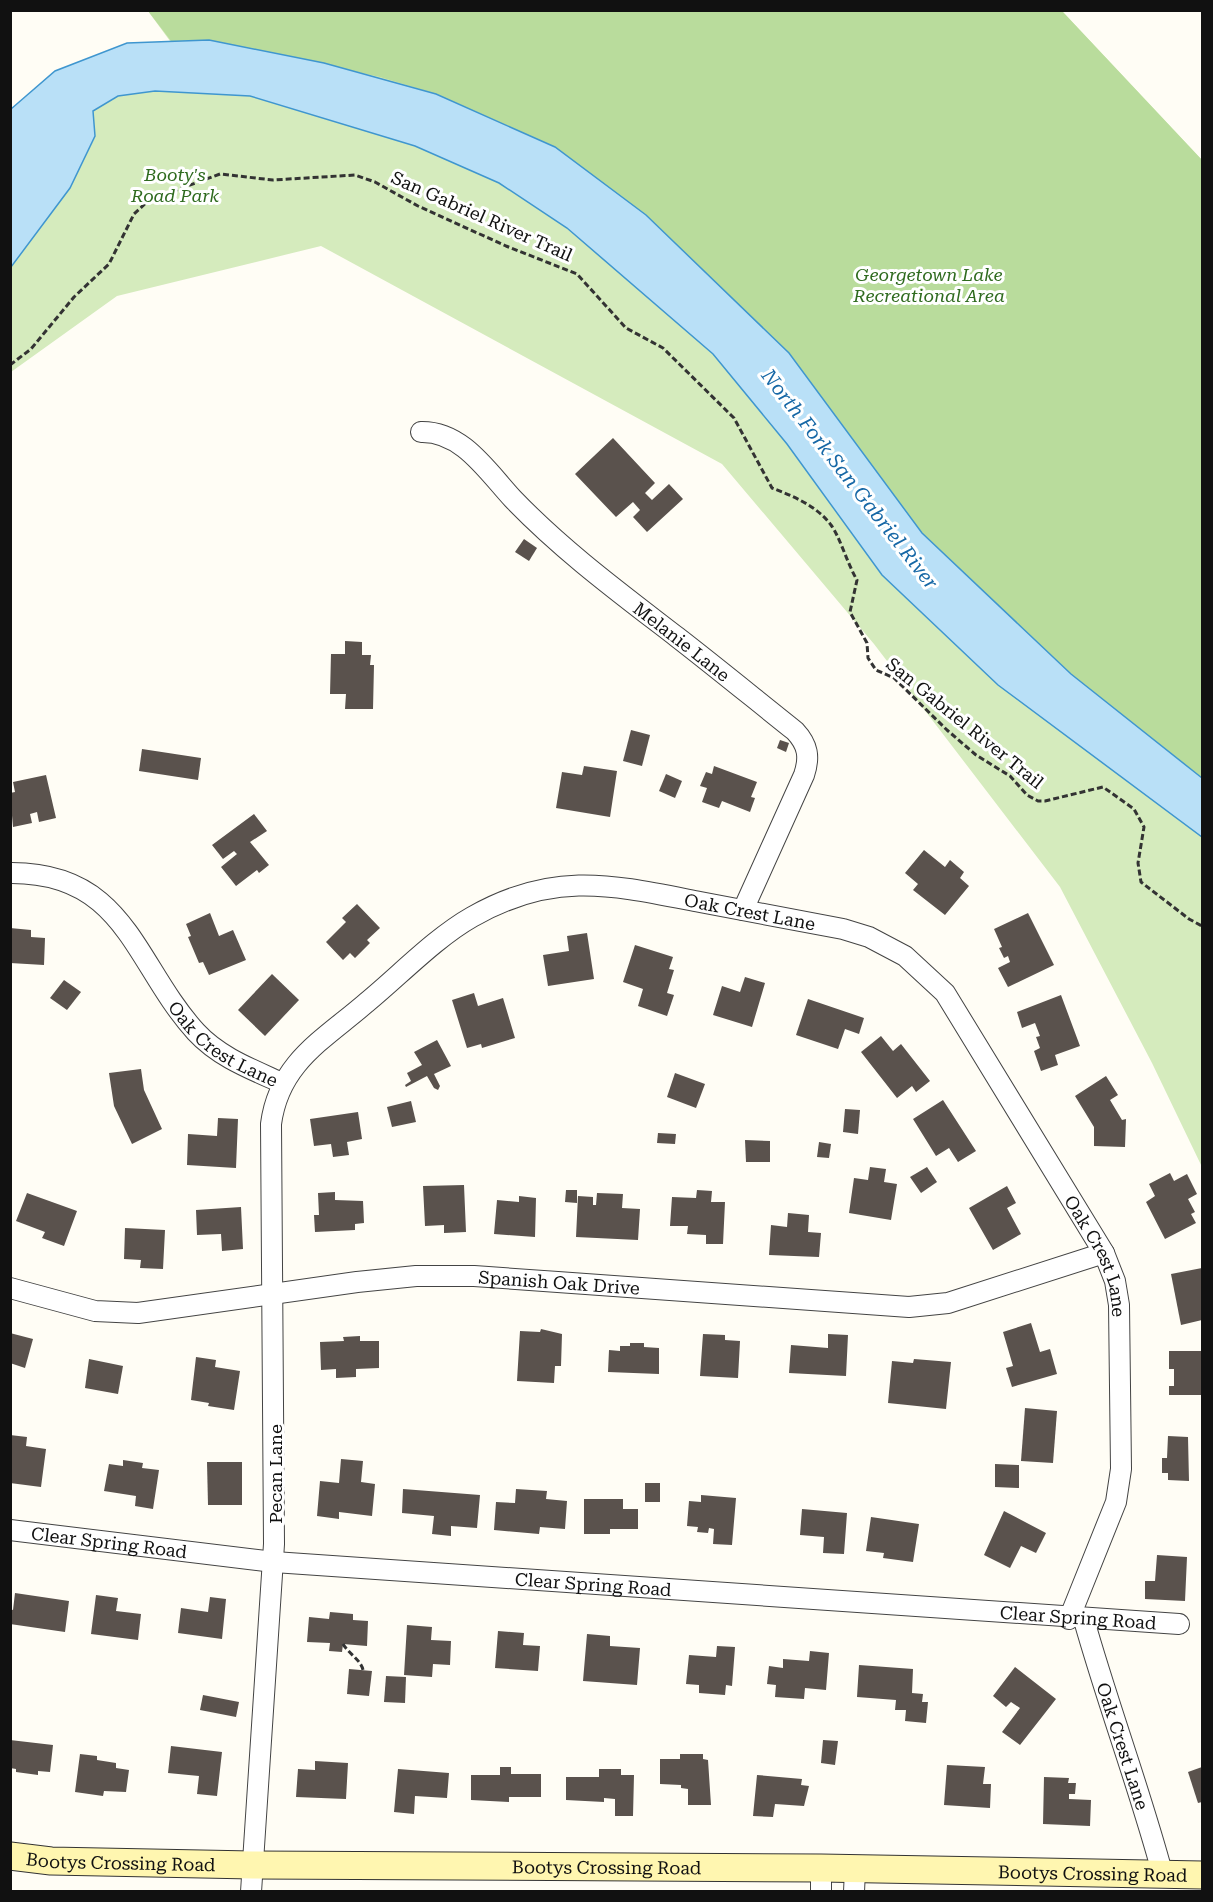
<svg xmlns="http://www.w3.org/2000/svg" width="1213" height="1902" font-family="'Roboto Serif',serif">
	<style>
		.green { fill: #d5ebbd }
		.forest { fill: #b9dc9c }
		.water { fill: #b9e0f7; stroke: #3f96cf; stroke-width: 1.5 }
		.building { fill: #5a524d }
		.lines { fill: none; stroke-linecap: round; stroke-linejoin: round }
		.street-casing { stroke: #444; stroke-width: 22 }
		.secondary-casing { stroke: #333; stroke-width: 29 }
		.path { stroke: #333; stroke-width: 3; stroke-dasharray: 6 3; stroke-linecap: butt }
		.street { stroke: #fff; stroke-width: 20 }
		.secondary { stroke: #fff6b0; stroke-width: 27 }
		.labels { text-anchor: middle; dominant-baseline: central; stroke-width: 6; stroke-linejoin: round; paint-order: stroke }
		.park-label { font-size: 18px; font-style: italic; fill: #2f6b1f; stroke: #fff }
		.street-label { font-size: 18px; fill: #111; stroke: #fff }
		.water-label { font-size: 20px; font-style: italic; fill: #1768a6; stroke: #fff }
	</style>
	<rect width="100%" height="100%" fill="#fffdf5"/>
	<!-- green -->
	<polygon class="green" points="148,11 1062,11 1202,160 1202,1167 1152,1063 1060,887 874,644 722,464 321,246 117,296 11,372 11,267 70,188 95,137 93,111 118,96 155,91 208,93"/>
	<!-- forest -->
	<polygon class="forest" points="148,11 1062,11 1202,160 1202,778 1071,674 922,533 789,353 646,215 555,147 436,94 380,77 209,40 171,41"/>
	<!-- water -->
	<polygon class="water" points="209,40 324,63 436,94 555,147 646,215 789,353 922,533 1071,674 1202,778 1202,837 998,685 882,575 787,444 713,354 567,228 499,183 415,146 250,96 155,91 118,96 93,111 95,136 70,188 11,267 11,109 55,71 127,43"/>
	<!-- building -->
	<g class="building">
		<polygon points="613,438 655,483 645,493 652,500 669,484 683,499 647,532 633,517 640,510 633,502 616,517 575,474"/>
		<polygon points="524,539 537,548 529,561 515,552"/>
		<polygon points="345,641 362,642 362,655 371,655 370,665 374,665 373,709 345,709 346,694 330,694 331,654 345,654"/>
		<polygon points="631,730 650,735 642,766 623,761"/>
		<polygon points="780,740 789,743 786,752 777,748"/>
		<polygon points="142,749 201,758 198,780 139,771"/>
		<polygon points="584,766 617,771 610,817 556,808 562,772 582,775"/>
		<polygon points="714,766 757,782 751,797 755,798 750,812 722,801 719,808 702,802 707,788 700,786 706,772 712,774"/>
		<polygon points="666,774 682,781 675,798 659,791"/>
		<polygon points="46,775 56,818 39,822 37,812 30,814 32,823 13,827 10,793 15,792 13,782"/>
		<polygon points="254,814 267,831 250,842 269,865 259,873 257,870 236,886 221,867 237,854 234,851 223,859 212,845"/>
		<polygon points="924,850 945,867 950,860 964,872 960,878 969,886 945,915 913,890 918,884 905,873"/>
		<polygon points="357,904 380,928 367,940 370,943 355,958 350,953 343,960 326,942 346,922 342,918"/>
		<polygon points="210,913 219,936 233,930 246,960 209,975 203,962 199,963 188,937 191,936 186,924"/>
		<polygon points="1028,913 1054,965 1008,987 998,968 1010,962 1008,956 1004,958 999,948 1002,947 994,929"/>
		<polygon points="10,928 31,930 31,937 45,938 44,965 10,963"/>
		<polygon points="587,933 594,979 548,986 543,955 569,951 567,936"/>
		<polygon points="635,945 673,957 669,969 674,970 667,993 674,995 667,1016 638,1006 643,989 623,982"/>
		<polygon points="272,974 299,1000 265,1036 238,1010"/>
		<polygon points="745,977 765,983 752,1027 713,1015 722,986 740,992"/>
		<polygon points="64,980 81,992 67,1010 50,998"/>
		<polygon points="474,993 478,1006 503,998 515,1038 482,1048 481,1044 467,1048 452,1000"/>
		<polygon points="1061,995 1080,1046 1055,1055 1058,1065 1041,1071 1034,1051 1040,1048 1036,1037 1040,1036 1035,1023 1022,1028 1017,1012"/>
		<polygon points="808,999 864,1018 859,1034 845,1029 838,1049 796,1035"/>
		<polygon points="881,1036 893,1051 901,1044 930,1081 916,1092 912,1086 897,1098 861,1052"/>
		<polygon points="437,1040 451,1066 434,1074 440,1086 438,1090 434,1088 427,1076 406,1087 405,1085 411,1081 407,1073 422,1065 414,1052"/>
		<polygon points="141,1069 144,1090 162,1129 132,1144 114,1106 109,1073"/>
		<polygon points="675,1073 705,1084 696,1108 667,1097"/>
		<polygon points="1106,1076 1118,1095 1110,1100 1122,1120 1126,1119 1125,1147 1094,1146 1094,1127 1075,1096"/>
		<polygon points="943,1100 976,1151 958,1162 949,1148 936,1156 913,1119"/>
		<polygon points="411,1101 416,1122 392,1127 387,1107"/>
		<polygon points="845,1109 860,1110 858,1134 843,1132"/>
		<polygon points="358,1112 362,1139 347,1142 349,1155 333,1157 331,1144 314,1146 310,1119"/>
		<polygon points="218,1118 238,1119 236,1168 187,1165 188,1134 217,1136"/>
		<polygon points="658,1133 676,1134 675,1144 657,1143"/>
		<polygon points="745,1140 770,1141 770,1162 746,1162"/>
		<polygon points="819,1142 831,1144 829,1158 817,1157"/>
		<polygon points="870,1167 886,1169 884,1182 897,1184 891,1220 849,1213 854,1178 868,1180"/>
		<polygon points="927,1167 937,1182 921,1193 910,1177"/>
		<polygon points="1170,1173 1174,1181 1187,1174 1197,1194 1188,1199 1195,1212 1191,1214 1196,1223 1165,1239 1146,1202 1155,1196 1149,1184"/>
		<polygon points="464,1185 466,1232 444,1233 444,1225 425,1226 423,1186"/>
		<polygon points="1007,1186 1016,1203 1007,1208 1021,1234 993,1250 969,1208"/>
		<polygon points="566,1190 577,1190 577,1203 565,1202"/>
		<polygon points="697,1190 712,1191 711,1202 725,1202 723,1244 706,1244 706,1235 687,1234 688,1226 670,1226 672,1197 696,1198"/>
		<polygon points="335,1192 335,1200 363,1201 364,1223 355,1224 355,1230 315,1232 314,1215 319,1215 318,1193"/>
		<polygon points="27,1193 77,1211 64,1246 42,1238 45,1232 16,1221"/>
		<polygon points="597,1193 623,1194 622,1208 640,1209 638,1240 576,1237 578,1196 593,1197 593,1205 596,1205"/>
		<polygon points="519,1196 536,1198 535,1237 494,1234 497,1200 519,1202"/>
		<polygon points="241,1207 243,1249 222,1251 221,1234 197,1235 196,1210"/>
		<polygon points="788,1213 809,1215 808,1232 821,1233 819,1257 769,1255 771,1225 787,1227"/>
		<polygon points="125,1228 165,1230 163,1269 140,1268 141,1260 124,1259"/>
		<polygon points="1202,1268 1202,1320 1181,1325 1171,1274"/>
		<polygon points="1031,1323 1040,1352 1050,1349 1057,1374 1012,1387 1006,1368 1013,1366 1003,1332"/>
		<polygon points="541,1329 562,1334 561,1366 555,1366 554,1383 517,1381 520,1331 540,1332"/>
		<polygon points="10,1333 33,1339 25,1368 10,1363"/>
		<polygon points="703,1334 725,1335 725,1340 740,1341 738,1378 700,1376"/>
		<polygon points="828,1334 848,1335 846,1376 789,1373 791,1345 828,1348"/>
		<polygon points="360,1336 360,1341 379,1341 379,1368 356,1369 356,1377 336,1378 336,1369 321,1370 320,1342 344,1341 343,1337"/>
		<polygon points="630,1343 644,1343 644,1347 659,1348 659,1374 608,1372 609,1350 620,1351 620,1346 630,1346"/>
		<polygon points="1169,1351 1202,1351 1202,1395 1169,1395 1169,1386 1174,1386 1174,1369 1169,1369"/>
		<polygon points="196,1357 216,1360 215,1367 240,1371 234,1410 208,1406 209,1403 191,1400"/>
		<polygon points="89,1359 123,1366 118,1394 85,1388"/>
		<polygon points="914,1359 951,1362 946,1409 888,1403 892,1361 913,1363"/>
		<polygon points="1025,1408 1057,1411 1053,1463 1021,1461"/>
		<polygon points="10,1435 27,1437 26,1446 46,1449 41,1487 10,1483"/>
		<polygon points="1168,1436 1188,1437 1189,1481 1168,1480 1168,1473 1162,1473 1162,1458 1167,1458"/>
		<polygon points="341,1459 363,1461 361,1482 375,1484 372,1516 339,1512 339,1519 317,1516 320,1481 339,1483"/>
		<polygon points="123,1460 143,1463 142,1468 159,1470 153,1509 135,1506 136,1496 104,1491 109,1464 123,1466"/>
		<polygon points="207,1462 242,1462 242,1505 208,1505"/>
		<polygon points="995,1464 1019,1465 1019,1488 995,1487"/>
		<rect x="645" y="1483" width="15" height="19"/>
		<polygon points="403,1489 480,1495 477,1528 451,1526 451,1536 432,1534 434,1516 402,1513"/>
		<polygon points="516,1489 547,1491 546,1499 567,1501 565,1529 540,1527 539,1534 494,1530 496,1502 515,1503"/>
		<polygon points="701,1495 736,1498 732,1545 713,1544 714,1529 709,1528 708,1533 697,1532 698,1527 687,1526 689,1501 701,1502"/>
		<polygon points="584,1499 623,1499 623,1509 638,1509 638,1529 610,1529 610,1534 584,1534"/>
		<polygon points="802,1509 847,1513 844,1554 823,1553 824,1537 800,1535"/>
		<polygon points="1004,1511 1046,1533 1036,1553 1021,1546 1010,1568 984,1555"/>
		<polygon points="871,1517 919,1524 913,1562 883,1558 884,1553 866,1551"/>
		<polygon points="1157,1555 1187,1557 1185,1601 1145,1599 1145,1581 1155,1581"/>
		<polygon points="15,1593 69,1601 65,1632 10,1624 10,1609 13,1610"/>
		<polygon points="96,1595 118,1598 116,1611 141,1614 138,1640 91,1634"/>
		<polygon points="210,1597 226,1599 222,1639 178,1633 181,1608 208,1612"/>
		<polygon points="330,1612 353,1614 353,1620 368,1621 367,1646 343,1644 342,1652 329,1651 330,1643 307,1642 309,1617 329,1619"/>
		<polygon points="407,1625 432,1627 431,1640 451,1641 450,1665 433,1664 432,1677 404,1675"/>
		<polygon points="498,1631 524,1633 523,1645 540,1646 538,1671 495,1668"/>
		<polygon points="587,1634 610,1636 610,1646 640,1648 637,1685 583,1681"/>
		<polygon points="717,1646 735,1647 732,1686 726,1685 725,1695 699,1693 699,1685 686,1684 689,1655 716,1657"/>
		<polygon points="810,1651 829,1653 826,1690 805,1688 804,1699 775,1697 776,1685 767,1684 769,1666 783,1668 783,1659 809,1661"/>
		<polygon points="859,1665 913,1669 912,1693 923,1694 922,1702 928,1702 926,1723 905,1721 906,1710 895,1710 896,1700 857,1697"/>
		<polygon points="1015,1667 1056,1699 1020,1745 1002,1732 1020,1708 1011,1702 1006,1707 993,1696"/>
		<polygon points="349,1669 372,1671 369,1696 347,1694"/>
		<polygon points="386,1676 406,1677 405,1703 384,1702"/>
		<polygon points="203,1695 239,1702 236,1717 200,1710"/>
		<polygon points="10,1740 53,1745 50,1772 38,1771 38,1775 16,1772 16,1769 10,1768"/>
		<polygon points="823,1740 838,1741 835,1765 821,1763"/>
		<polygon points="171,1746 222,1752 217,1796 197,1794 199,1776 168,1773"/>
		<polygon points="80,1754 97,1756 97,1760 116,1763 116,1768 129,1770 126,1792 104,1791 103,1796 75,1792"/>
		<polygon points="680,1754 703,1754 703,1759 708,1760 711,1805 688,1805 688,1789 681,1788 681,1785 660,1784 660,1759 680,1759"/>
		<polygon points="315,1761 348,1763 346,1799 296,1797 298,1769 315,1770"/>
		<polygon points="947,1765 985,1767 983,1784 991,1784 990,1808 944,1805"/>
		<polygon points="500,1767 511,1767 511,1774 541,1774 541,1797 509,1797 509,1802 471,1800 471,1775 500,1775"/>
		<polygon points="1202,1767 1202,1802 1198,1803 1188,1772"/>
		<polygon points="398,1769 449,1773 447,1798 415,1796 414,1814 394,1812"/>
		<polygon points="599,1769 621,1769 621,1775 634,1775 633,1816 615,1816 615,1799 604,1798 604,1802 566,1800 566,1777 599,1777"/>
		<polygon points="757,1775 802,1779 801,1785 809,1786 804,1806 775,1804 773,1817 753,1816"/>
		<polygon points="1044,1777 1069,1778 1068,1783 1076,1783 1075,1794 1069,1794 1069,1799 1091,1800 1090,1826 1043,1824"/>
	</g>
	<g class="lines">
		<!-- street casing -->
		<g class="street-casing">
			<g id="street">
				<path id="s1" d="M421,432C462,431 487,471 513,499C563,551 620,593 677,637C717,668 756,700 795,731C808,745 810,757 804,775L743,910"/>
				<path id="s2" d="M10,873C126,872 134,964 196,1032C219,1057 251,1069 282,1083"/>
				<path id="s3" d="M10,1288L95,1311L138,1313L357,1282L416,1276H474L909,1307L948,1303L1104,1253"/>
				<path id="s4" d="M10,1530L274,1562L1179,1624"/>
				<path id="s5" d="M1084,1620C1108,1705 1139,1787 1162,1872"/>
				<polyline points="821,1868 821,1892"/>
				<path id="s6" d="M251,1892L274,1544L271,1124C279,1063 323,1040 366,1003C399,976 435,938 472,917C554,870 613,885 700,902C748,911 796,920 843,929L869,937L905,956L945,993L1104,1253L1115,1281L1119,1305L1121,1469L1116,1502L1069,1619"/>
				<polyline points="854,1892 855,1869"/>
			</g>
		</g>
		<!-- secondary casing -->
		<g class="secondary-casing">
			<g id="secondary">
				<path id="s7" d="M10,1856L51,1861L252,1865L821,1868L1202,1875"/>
			</g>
		</g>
		<!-- path -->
		<g class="path">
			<path d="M10,365L31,349L74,297L109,264L134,214L149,200L220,174L273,180L355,175L375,182L418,206L506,246L577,274L626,328L663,348L734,418L772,488C793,496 817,506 831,525C840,537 847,563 857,580L850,612L867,643L868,658L876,670L894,678L947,730L976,755L1010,776L1027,795L1038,801H1045L1103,787L1134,809L1144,827L1138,863L1141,882L1189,919L1202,926"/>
			<path d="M343,1644C348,1653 361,1660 363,1670"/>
		</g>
		<!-- street -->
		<use href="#street" class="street"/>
		<!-- secondary -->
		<use href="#secondary" class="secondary"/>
	</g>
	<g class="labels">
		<!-- park labels -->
		<g class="park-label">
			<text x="175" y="174">Booty's<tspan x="175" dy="21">Road Park</tspan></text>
			<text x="929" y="274">Georgetown Lake<tspan x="929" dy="21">Recreational Area</tspan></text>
		</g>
		<!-- street labels -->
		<g class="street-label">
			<text transform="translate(482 216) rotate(24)">San Gabriel River Trail</text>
			<text stroke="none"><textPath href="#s1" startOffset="339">Melanie Lane</textPath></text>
			<text transform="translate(965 723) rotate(39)">San Gabriel River Trail</text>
			<text stroke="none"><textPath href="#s6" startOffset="1350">Oak Crest Lane</textPath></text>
			<text stroke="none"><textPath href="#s2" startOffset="288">Oak Crest Lane</textPath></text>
			<text stroke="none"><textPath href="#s6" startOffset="1872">Oak Crest Lane</textPath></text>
			<text stroke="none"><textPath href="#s3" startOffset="555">Spanish Oak Drive</textPath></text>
			<text transform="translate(275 1474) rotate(-90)">Pecan Lane</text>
			<text stroke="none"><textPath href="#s4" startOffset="100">Clear Spring Road</textPath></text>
			<text stroke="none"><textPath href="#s4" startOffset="586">Clear Spring Road</textPath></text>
			<text stroke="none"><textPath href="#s4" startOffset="1072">Clear Spring Road</textPath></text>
			<text stroke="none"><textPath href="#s5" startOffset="132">Oak Crest Lane</textPath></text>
			<text stroke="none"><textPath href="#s7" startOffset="111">Bootys Crossing Road</textPath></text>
			<text stroke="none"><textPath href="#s7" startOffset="597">Bootys Crossing Road</textPath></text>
			<text stroke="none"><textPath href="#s7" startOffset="1083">Bootys Crossing Road</textPath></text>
		</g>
		<!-- water labels -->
		<g class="water-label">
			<text transform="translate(850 479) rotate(52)">North Fork San Gabriel River</text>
		</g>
	</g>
	<!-- border -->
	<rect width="1213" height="1902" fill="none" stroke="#111111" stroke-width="24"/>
</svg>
